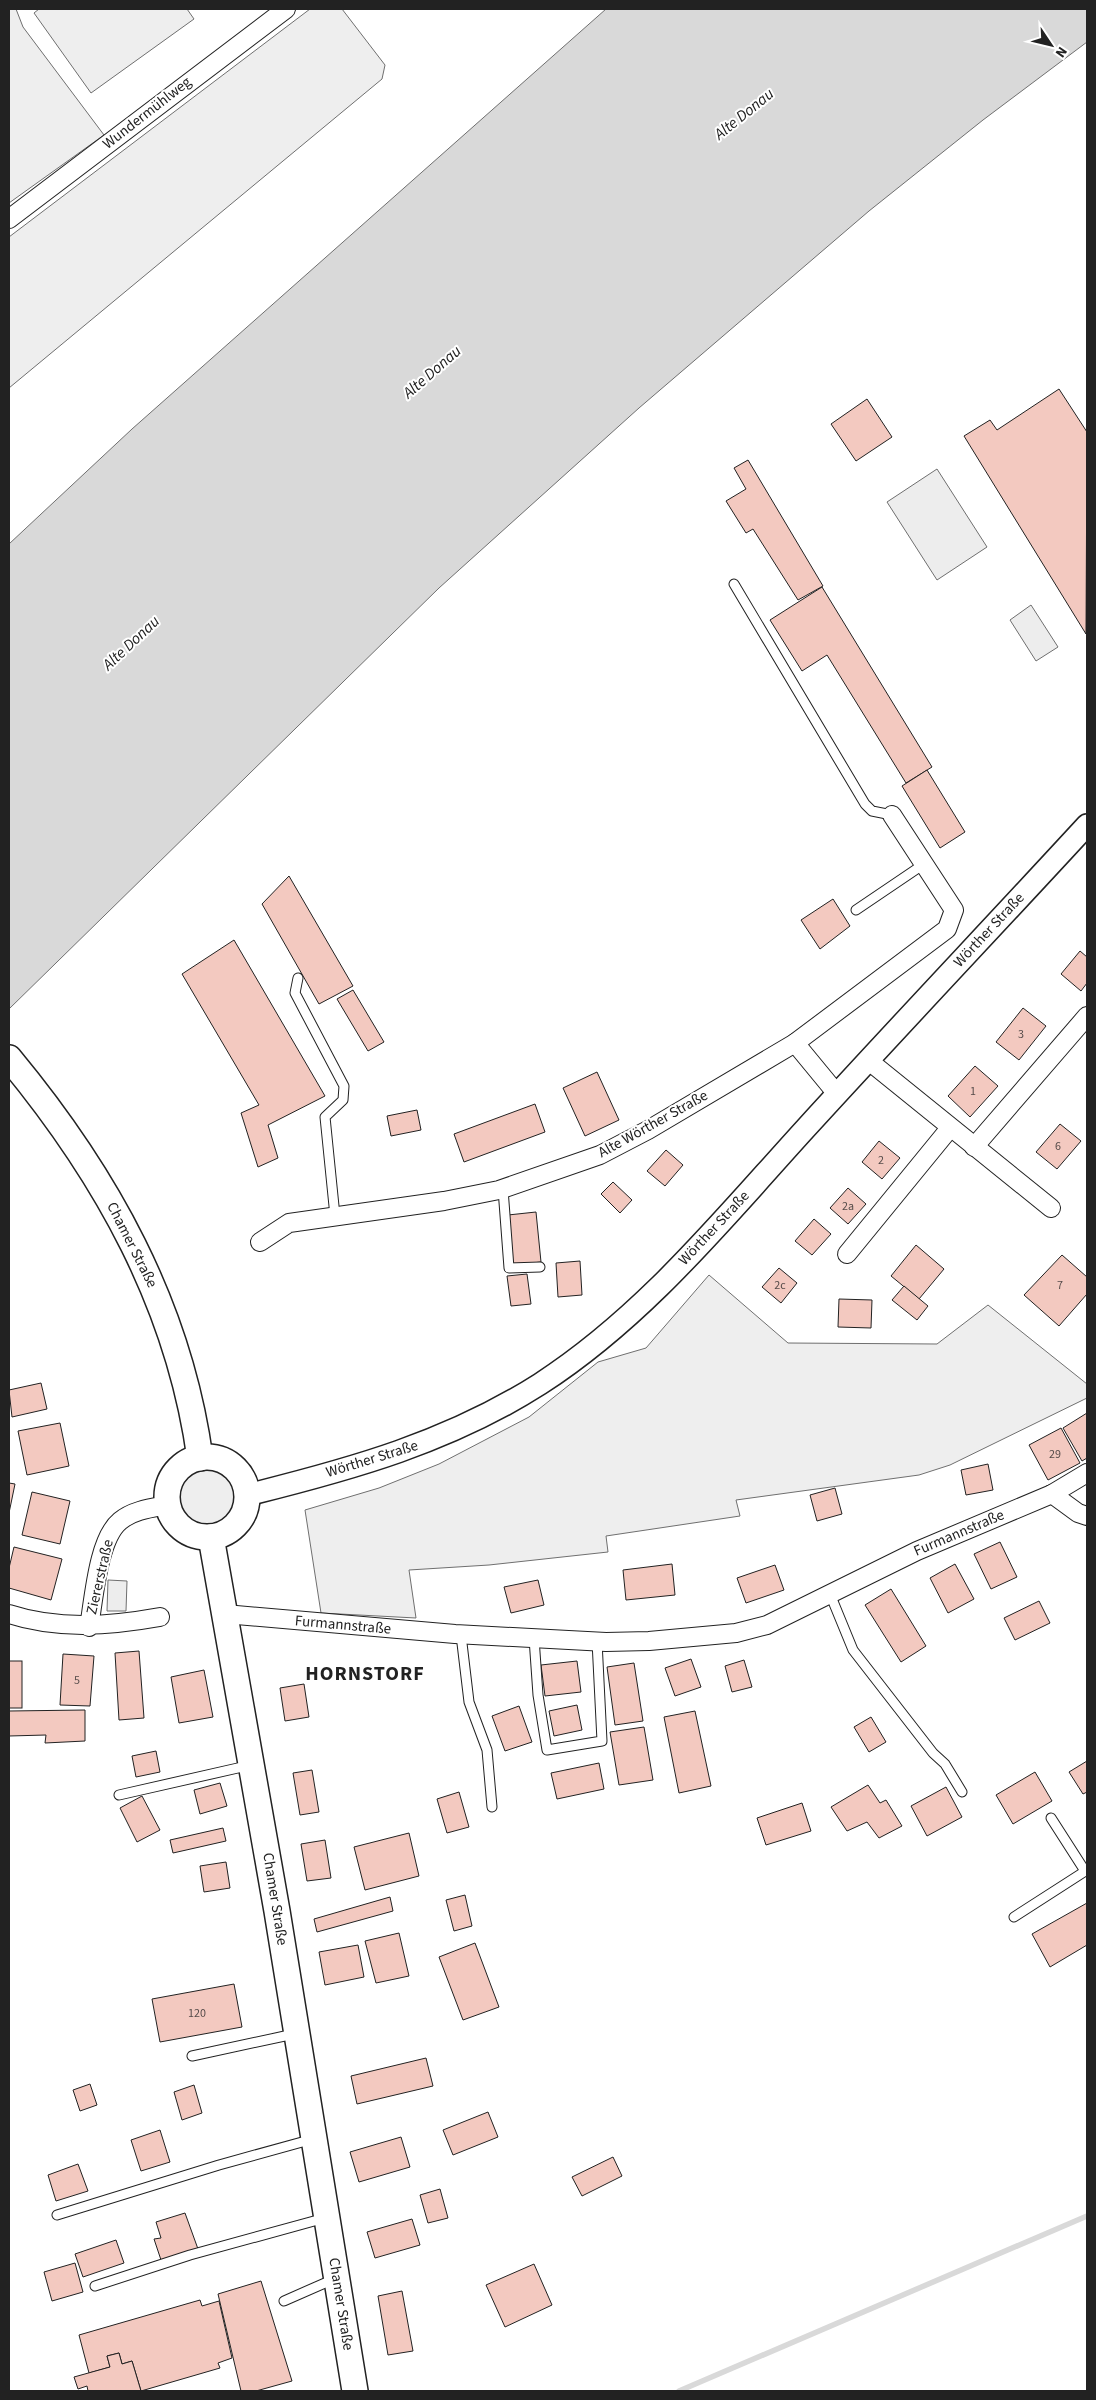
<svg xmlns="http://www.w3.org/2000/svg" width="1096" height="2400" font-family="'Source Sans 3',sans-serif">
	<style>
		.green { fill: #eee; stroke: #6f6f6f }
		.parking { fill: #ededed; stroke: #6f6f6f }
		.water { fill: #d9d9d9; stroke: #6f6f6f }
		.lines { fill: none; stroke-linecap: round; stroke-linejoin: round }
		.stream { stroke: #d9d9d9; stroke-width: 5.5 }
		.building { fill: #f3c9c0; stroke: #222 }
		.service-casing { stroke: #222; stroke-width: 11 }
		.minor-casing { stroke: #222; stroke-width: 20 }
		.tertiary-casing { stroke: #222; stroke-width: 24 }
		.secondary-casing { stroke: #222; stroke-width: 28 }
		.service { stroke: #fff; stroke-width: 9 }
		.minor { stroke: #fff; stroke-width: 18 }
		.tertiary { stroke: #fff; stroke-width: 21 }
		.secondary { stroke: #fff; stroke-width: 25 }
		.labels { text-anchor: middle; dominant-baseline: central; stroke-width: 4; stroke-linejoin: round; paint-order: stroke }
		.number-label { font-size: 12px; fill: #564c4a }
		.street-label { font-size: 15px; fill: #222; stroke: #fff }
		.water-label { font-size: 16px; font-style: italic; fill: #222; stroke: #fff }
		.district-label { font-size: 20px; font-weight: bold; letter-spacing: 1px; fill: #222; stroke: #fff }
	</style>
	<rect width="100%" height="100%" fill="#fff"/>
	<!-- green -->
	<g class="green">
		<polygon points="9,9 16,9 23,27 104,135 9,203"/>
		<polygon points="39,9 187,9 194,19 91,93 34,13"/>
		<polygon points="310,9 342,9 385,65 382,79 9,388 9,237"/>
		<polygon points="709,1275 788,1343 937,1344 988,1305 1087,1384 1087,1398 950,1465 919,1475 736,1500 740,1516 606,1536 608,1552 489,1565 409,1570 416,1618 321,1613 305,1510 379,1488 439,1464 529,1417 598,1362 646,1348"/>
		<circle cx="209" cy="1497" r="29"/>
	</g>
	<!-- parking -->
	<g class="parking">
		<polygon points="937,469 987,547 937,580 887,502"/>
		<polygon points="1031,605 1058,647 1036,661 1010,620"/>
		<polygon points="108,1580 127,1581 126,1611 107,1611"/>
	</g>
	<!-- water -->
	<polygon class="water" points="606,9 1087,9 1087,42 983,120 869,211 639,408 439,588 9,1009 9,544 132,429"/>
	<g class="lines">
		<!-- stream -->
		<polyline class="stream" points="679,2391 1087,2216"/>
	</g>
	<!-- building -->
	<g class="building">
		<polygon points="1059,389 1087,432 1086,634 964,436 990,420 997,430"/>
		<polygon points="867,399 892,437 856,461 831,424"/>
		<polygon points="748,460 823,586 798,600 753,529 746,533 726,501 746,489 734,468"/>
		<polygon points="822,587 932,767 906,783 827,655 802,671 770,620"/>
		<polygon points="927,770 965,832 940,848 902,786"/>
		<polygon points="289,876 353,986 319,1004 262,904"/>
		<polygon points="833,899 850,926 820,949 801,920"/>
		<polygon points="234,940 325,1096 268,1125 278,1158 258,1167 241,1113 259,1105 182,974"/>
		<polygon points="1080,951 1087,957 1087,983 1081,991 1061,974"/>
		<polygon points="353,990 384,1042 368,1051 337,999"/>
		<polygon points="1023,1008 1046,1026 1019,1060 996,1042"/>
		<polygon points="975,1066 998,1086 970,1117 948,1096"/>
		<polygon points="597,1072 619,1120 585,1136 563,1088"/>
		<polygon points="535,1104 545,1132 464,1162 454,1134"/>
		<polygon points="417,1110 421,1130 391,1136 387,1116"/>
		<polygon points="1060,1124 1081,1141 1057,1169 1036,1152"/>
		<polygon points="879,1141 900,1158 882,1179 862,1162"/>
		<polygon points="666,1150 683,1165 665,1186 647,1171"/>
		<polygon points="613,1182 632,1200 620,1213 601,1194"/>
		<polygon points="848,1188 866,1204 848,1224 830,1208"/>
		<polygon points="536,1212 541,1262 513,1265 508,1215"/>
		<polygon points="814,1219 831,1234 812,1255 795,1241"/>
		<polygon points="916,1245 944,1269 919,1299 891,1276"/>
		<polygon points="1062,1255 1087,1277 1087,1294 1059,1326 1024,1295"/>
		<polygon points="580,1261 582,1295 558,1297 556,1263"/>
		<polygon points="779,1268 797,1283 781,1303 762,1287"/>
		<polygon points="527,1274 531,1304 511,1306 507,1276"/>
		<polygon points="904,1286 928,1306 917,1320 892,1300"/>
		<polygon points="839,1299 872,1300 871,1328 838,1327"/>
		<polygon points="41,1383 47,1409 12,1417 9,1390"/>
		<polygon points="1087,1413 1087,1458 1082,1461 1063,1428"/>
		<polygon points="60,1423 69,1466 27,1475 18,1431"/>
		<polygon points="1061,1428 1080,1463 1048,1480 1029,1445"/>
		<polygon points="988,1464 993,1490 966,1495 961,1470"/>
		<polygon points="9,1483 15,1484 9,1513"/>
		<polygon points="835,1488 842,1514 817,1521 810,1495"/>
		<polygon points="32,1492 70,1501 60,1544 22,1535"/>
		<polygon points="1000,1542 1017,1577 991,1589 974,1554"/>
		<polygon points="14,1547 62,1559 51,1600 9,1588 9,1568"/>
		<polygon points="672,1564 675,1595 626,1600 623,1570"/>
		<polygon points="955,1564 974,1599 948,1613 930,1578"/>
		<polygon points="775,1565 784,1590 746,1603 737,1578"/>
		<polygon points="538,1580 544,1605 511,1613 504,1587"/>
		<polygon points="891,1589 926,1646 901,1662 865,1605"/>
		<polygon points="1039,1601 1050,1623 1015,1640 1004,1618"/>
		<polygon points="139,1651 144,1718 119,1720 115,1653"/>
		<polygon points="63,1654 94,1656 90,1706 60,1705"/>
		<polygon points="691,1659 701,1687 675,1696 665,1668"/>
		<polygon points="744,1660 752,1687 732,1692 725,1666"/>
		<rect x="9" y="1661" width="13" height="47"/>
		<polygon points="577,1661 581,1692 545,1696 541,1665"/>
		<polygon points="634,1663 643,1721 615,1725 607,1667"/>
		<polygon points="204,1670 213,1717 179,1723 171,1677"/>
		<polygon points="304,1684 309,1717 285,1721 280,1688"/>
		<polygon points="577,1705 582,1730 554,1736 549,1711"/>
		<polygon points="519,1706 532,1742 505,1751 492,1716"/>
		<polygon points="85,1710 85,1741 45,1743 46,1735 9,1736 9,1711"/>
		<polygon points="695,1711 711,1786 679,1793 664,1717"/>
		<polygon points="871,1717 886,1742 869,1752 854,1727"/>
		<polygon points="644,1727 653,1780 619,1785 610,1732"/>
		<polygon points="156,1751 160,1772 136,1777 132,1756"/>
		<polygon points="1087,1761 1087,1792 1083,1794 1069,1772"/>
		<polygon points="599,1763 604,1789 557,1799 551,1773"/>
		<polygon points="312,1770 319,1812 300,1815 293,1773"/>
		<polygon points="1035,1772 1052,1801 1013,1824 996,1795"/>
		<polygon points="220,1783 227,1806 200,1814 194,1790"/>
		<polygon points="868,1785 880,1803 886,1800 902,1826 879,1838 867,1822 847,1831 831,1807"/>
		<polygon points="946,1787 962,1817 927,1836 911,1806"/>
		<polygon points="459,1792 469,1827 447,1833 437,1799"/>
		<polygon points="142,1796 160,1830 137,1842 120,1808"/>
		<polygon points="802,1803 811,1831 766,1845 757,1818"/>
		<polygon points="223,1828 226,1841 173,1853 170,1840"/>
		<polygon points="409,1833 419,1876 365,1890 354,1847"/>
		<polygon points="325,1840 331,1878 307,1881 301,1844"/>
		<polygon points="226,1862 230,1888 204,1892 200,1866"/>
		<polygon points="465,1895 472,1926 454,1931 446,1900"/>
		<polygon points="390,1897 393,1911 317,1932 314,1919"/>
		<polygon points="1087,1903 1087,1945 1050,1967 1032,1934"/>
		<polygon points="399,1933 409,1976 376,1983 365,1941"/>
		<polygon points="475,1943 499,2007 463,2020 439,1957"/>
		<polygon points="358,1945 364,1977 325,1985 319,1952"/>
		<polygon points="234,1984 242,2027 160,2042 152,1999"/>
		<polygon points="426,2058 433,2086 357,2104 351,2076"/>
		<polygon points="90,2084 97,2105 80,2111 73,2090"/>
		<polygon points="194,2085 202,2113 182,2120 174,2092"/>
		<polygon points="488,2112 498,2137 453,2155 443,2130"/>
		<polygon points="160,2130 170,2162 141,2171 131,2140"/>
		<polygon points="401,2137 410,2167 359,2182 350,2152"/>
		<polygon points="613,2157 622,2176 582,2196 572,2177"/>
		<polygon points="78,2164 88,2191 56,2201 48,2175"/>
		<polygon points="440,2189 448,2218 428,2223 420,2195"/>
		<polygon points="185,2213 198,2249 161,2260 154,2239 161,2238 156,2222"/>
		<polygon points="412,2219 420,2245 375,2258 367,2232"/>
		<polygon points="116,2240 124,2263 83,2277 75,2254"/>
		<polygon points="75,2263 83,2292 52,2301 44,2272"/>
		<polygon points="534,2264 552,2305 505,2327 486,2285"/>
		<polygon points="261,2281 292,2381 256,2391 241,2391 218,2294"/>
		<polygon points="402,2291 413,2351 388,2355 378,2296"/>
		<polygon points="200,2300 202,2306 219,2301 232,2358 218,2363 220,2368 141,2391 132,2361 122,2364 119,2353 107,2356 110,2367 89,2373 79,2335"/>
		<polygon points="119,2353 122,2364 132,2361 141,2391 88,2391 87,2386 78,2389 74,2377 110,2367 107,2356"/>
	</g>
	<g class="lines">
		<!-- service casing -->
		<g class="service-casing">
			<g id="service">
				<polyline points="734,584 865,804 872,811 892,815"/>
				<polyline points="856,910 924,864"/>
				<polyline points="298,978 295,993 344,1086 343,1100 325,1117 335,1216"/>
				<polyline points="503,1189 509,1268 540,1267"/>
				<polyline points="830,1594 853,1650 933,1753 945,1764 962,1792"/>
				<polyline points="461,1635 469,1702 487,1750 492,1807"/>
				<polyline points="534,1638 538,1695 547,1750 602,1741 597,1641"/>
				<polyline points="119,1795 251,1765"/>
				<polyline points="1051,1818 1085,1871"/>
				<polyline points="1014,1917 1087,1870"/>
				<polyline points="192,2056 294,2034"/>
				<polyline points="57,2215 219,2165 313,2139"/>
				<polyline points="95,2286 190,2255 325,2218"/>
				<polyline points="284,2301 334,2279"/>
			</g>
		</g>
		<!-- minor casing -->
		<g class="minor-casing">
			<g id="minor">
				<polyline points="9,219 286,9"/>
				<polyline points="795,1043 837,1094"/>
				<polyline points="869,1061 1051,1208"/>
				<polyline points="974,1147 1087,1016"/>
				<polyline points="260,1242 289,1223 444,1201 499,1190 600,1155 648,1130 795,1043 947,929 954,910 892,815"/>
				<polyline points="847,1254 950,1128"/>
				<polyline points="1052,1494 1078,1513 1087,1516"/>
				<path d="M9,1614C58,1630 110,1626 160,1617"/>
				<polyline points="225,1614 455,1634 606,1642 649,1641 736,1633 767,1625 917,1551 1052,1494 1087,1473"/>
				<path d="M89,1627C94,1598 98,1539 120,1521C133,1510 152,1508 168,1505"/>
			</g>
		</g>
		<!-- tertiary casing -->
		<g class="tertiary-casing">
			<path id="tertiary" d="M247,1495C352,1469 449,1442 540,1384C644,1317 723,1219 806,1128C899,1026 994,926 1087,825"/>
		</g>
		<!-- secondary casing -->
		<g class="secondary-casing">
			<g id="secondary">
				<path d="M9,1058C106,1175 179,1305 200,1458"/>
				<circle cx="207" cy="1497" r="40"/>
				<polyline points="211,1537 277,1911 355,2391"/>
			</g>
		</g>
		<!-- service -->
		<use href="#service" class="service"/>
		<!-- minor -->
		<use href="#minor" class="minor"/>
		<!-- tertiary -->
		<use href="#tertiary" class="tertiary"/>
		<!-- secondary -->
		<use href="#secondary" class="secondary"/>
	</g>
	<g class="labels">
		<!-- number labels -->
		<g class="number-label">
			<text x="1021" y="1034">3</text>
			<text x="973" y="1091">1</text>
			<text x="1058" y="1146">6</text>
			<text x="881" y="1160">2</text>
			<text x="848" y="1206">2a</text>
			<text x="780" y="1285">2c</text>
			<text x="1060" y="1285">7</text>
			<text x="1055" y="1454">29</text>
			<text x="77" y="1680">5</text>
			<text x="197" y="2013">120</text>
		</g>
		<!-- street labels -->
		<g class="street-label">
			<text transform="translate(147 113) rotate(-38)">Wundermühlweg</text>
			<text transform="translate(989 930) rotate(-47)">Wörther Straße</text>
			<text transform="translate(653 1124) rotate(-29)">Alte Wörther Straße</text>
			<text transform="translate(714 1228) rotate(-47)">Wörther Straße</text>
			<text transform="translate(132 1245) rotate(63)">Chamer Straße</text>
			<text transform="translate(372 1459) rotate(-17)">Wörther Straße</text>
			<text transform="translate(959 1533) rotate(-23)">Furmannstraße</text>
			<text transform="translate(100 1577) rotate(-77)">Ziererstraße</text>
			<text transform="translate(343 1625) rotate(5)">Furmannstraße</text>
			<text transform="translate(275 1899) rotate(81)">Chamer Straße</text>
			<text transform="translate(341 2304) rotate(81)">Chamer Straße</text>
		</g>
		<!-- water labels -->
		<g class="water-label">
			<text transform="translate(744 114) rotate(-39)">Alte Donau</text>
			<text transform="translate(432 372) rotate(-41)">Alte Donau</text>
			<text transform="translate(131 643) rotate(-43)">Alte Donau</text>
		</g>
		<!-- district labels -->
		<g class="district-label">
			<text x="365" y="1674">HORNSTORF</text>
		</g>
	</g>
	<!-- border -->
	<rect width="1096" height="2400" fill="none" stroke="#222222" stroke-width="20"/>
	<!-- north arrow -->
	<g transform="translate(1051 45) rotate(125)" stroke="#ffffff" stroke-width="4" paint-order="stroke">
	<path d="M0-4L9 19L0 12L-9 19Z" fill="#222222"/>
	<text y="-8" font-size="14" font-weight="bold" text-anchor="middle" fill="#222222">N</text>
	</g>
</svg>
